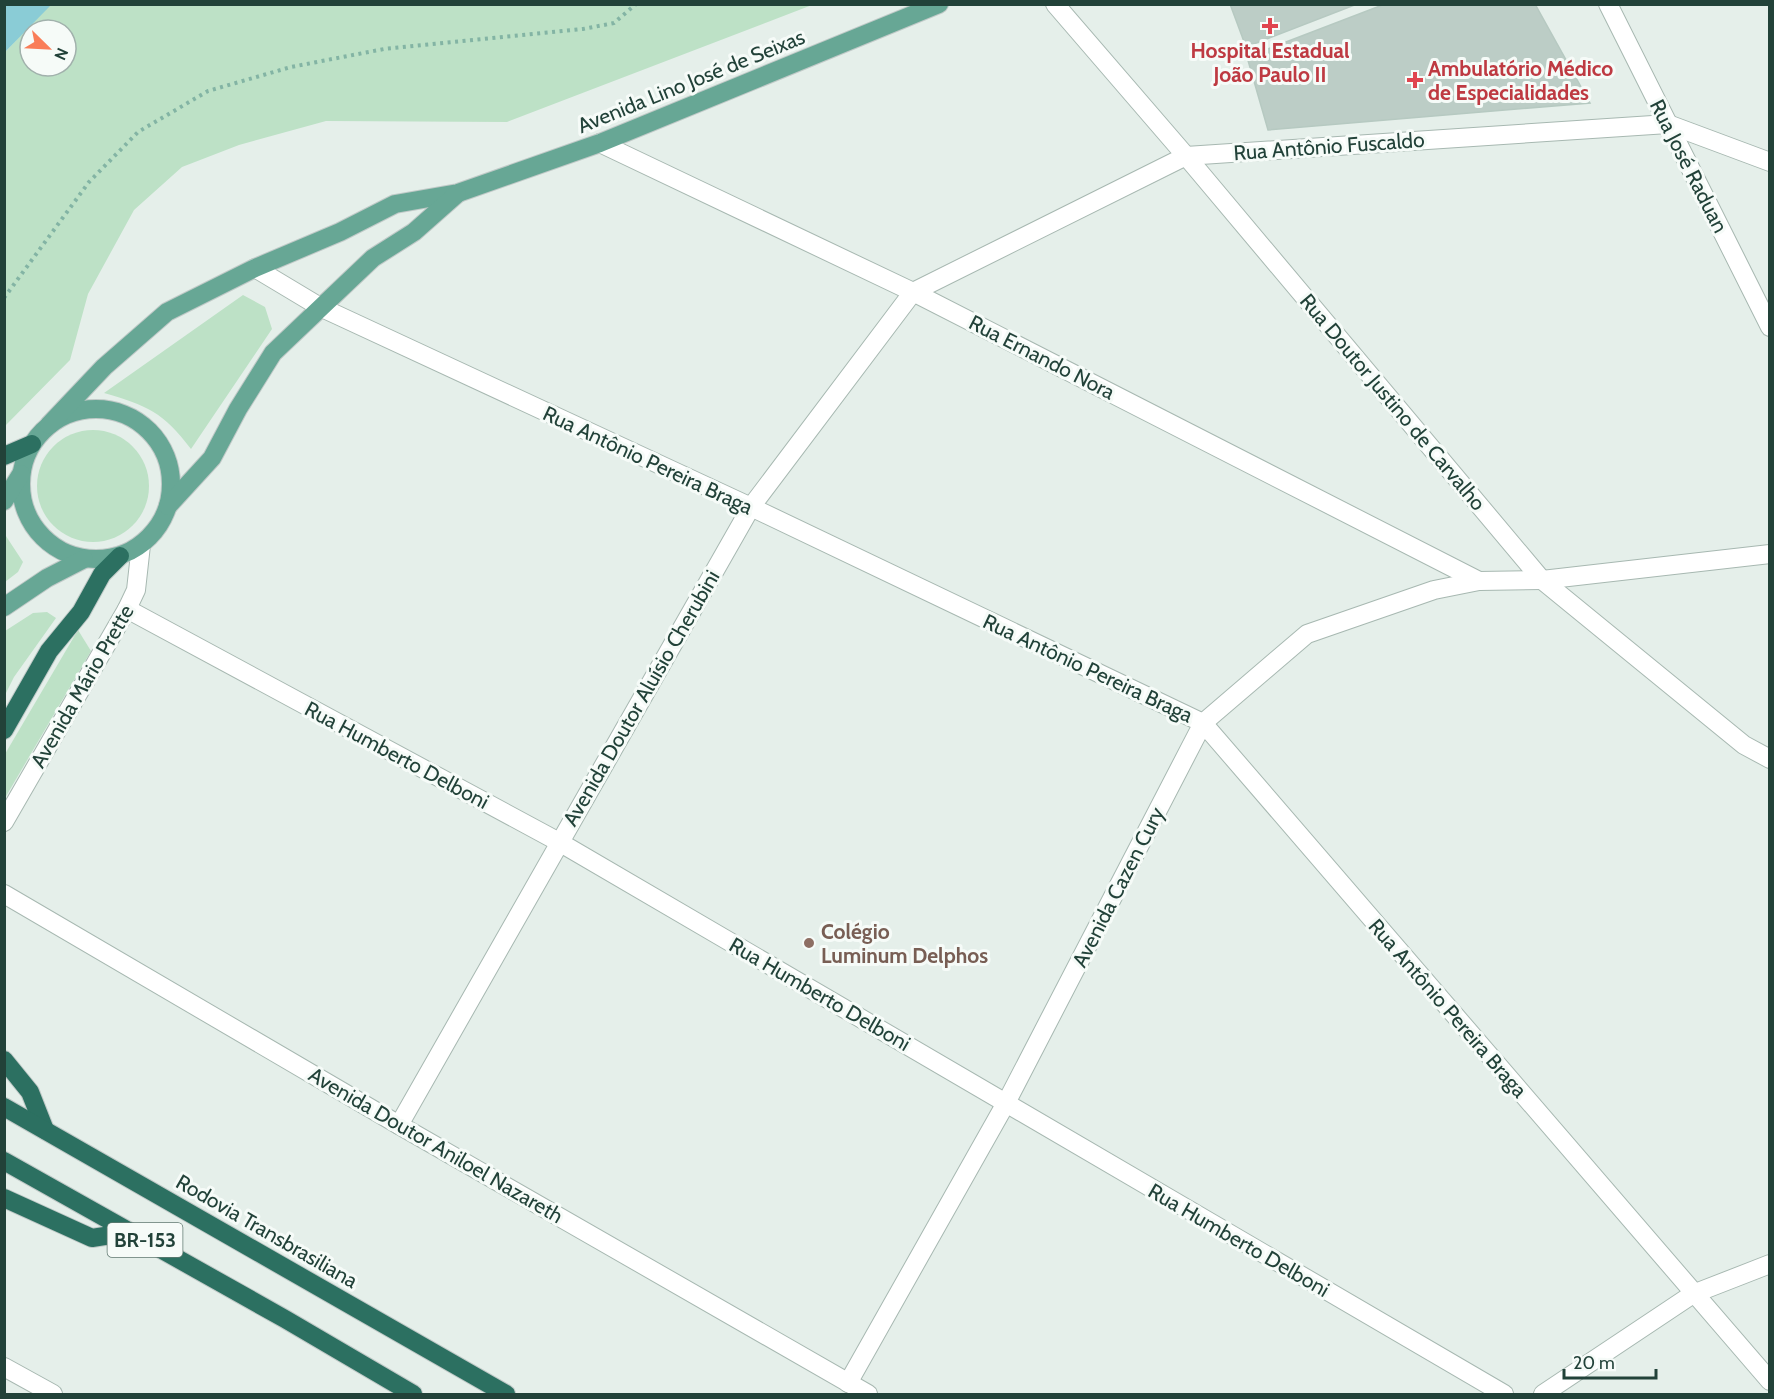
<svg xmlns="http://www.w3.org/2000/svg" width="1774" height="1399" font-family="Cabin,sans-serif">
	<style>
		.green { fill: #bde1c6; fill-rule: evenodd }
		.water { fill: #8accd6 }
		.building { fill: #bccdc6; stroke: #b6c9c1; stroke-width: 1.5 }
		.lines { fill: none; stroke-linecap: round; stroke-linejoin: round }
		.street-casing { stroke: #a7b8b1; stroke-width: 20 }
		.primary-casing { stroke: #c1cac8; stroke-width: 20 }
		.highway-casing { stroke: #c1cac8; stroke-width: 20 }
		.path { stroke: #83b4a4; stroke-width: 4; stroke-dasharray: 3 4.5; stroke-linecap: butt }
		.street { stroke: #fff; stroke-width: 18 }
		.primary { stroke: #67a795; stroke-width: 18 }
		.highway { stroke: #2c7061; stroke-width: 18 }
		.health-dot { fill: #e0444e; stroke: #f6fbf8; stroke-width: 2 }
		.education-dot { fill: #8d6e63; stroke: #f6fbf8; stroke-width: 2 }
		.labels { text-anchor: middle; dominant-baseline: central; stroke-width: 6; stroke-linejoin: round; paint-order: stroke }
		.shield { fill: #f6fbf8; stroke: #627a72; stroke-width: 1.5 }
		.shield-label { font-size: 20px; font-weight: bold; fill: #224239 }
		.health-label { font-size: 21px; font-weight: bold; fill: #be3a42; stroke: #f6fbf8 }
		.street-label { font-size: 21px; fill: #224239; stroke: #f6fbf8 }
		.education-label { font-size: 21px; font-weight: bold; fill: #785e54; stroke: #f6fbf8; text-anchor: start }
	</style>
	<rect width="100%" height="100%" fill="#e5efea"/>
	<!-- green -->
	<g class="green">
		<path d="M51,4H812V5L507,122L326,121L239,145L182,167L134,210L88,294L70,360L5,426V52ZM30,30H66V66H30Z"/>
		<path d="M243,295L265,307L272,329L191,449C163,412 148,406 104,393Z"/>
		<circle cx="93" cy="486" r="56"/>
		<polygon points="4,533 23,562 18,572 5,582"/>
		<polygon points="47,612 56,618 14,677 5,695 5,631 33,613"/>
		<polygon points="78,630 91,651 5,798 5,754"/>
	</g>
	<!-- water -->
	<polygon class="water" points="5,4 51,5 5,52 4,5"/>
	<!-- building -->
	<g class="building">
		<polygon points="1230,4 1357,4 1246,47"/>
		<polygon points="1385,4 1535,4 1590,103 1268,130 1247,57"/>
	</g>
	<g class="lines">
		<!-- street casing -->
		<g class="street-casing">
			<g id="street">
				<polyline points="1055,4 1186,156 1542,580 1744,745 1770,759"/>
				<polyline points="1608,4 1770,327"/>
				<polyline points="600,143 913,292 1479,581"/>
				<polyline points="255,268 320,307 751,507 1203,723 1770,1381"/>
				<polyline points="127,609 559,842 1504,1394"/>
				<polyline points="4,822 127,609 136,590 141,545"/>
				<polyline points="4,894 399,1125 868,1394"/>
				<polyline points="399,1125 751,507 913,292 1186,156 1668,124 1770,162"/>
				<polyline points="4,1367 53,1394"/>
				<polyline points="848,1383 1006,1103 1203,723 1307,634 1434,590 1479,581 1542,580 1770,554"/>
				<polyline points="1543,1394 1693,1294 1770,1264"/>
			</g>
		</g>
		<!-- primary casing -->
		<g class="primary-casing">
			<g id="primary">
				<circle cx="96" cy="484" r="75"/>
				<polyline points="49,425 104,367 167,312 255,268 340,232 395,204 458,193 600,143 939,4"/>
				<polyline points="4,501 21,474"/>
				<polyline points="168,506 212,458 238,409 273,353 373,258 414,232 457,194"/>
				<polyline points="4,607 47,578 84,559"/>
			</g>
		</g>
		<!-- highway casing -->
		<g class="highway-casing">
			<g id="highway">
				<polyline points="4,456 32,444"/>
				<polyline points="4,730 49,651 81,612 102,574 120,556"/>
				<polyline points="4,1060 30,1092 45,1130"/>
				<polyline points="4,1107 506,1394"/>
				<polyline points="4,1161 285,1319 413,1394"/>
				<polyline points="4,1198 92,1238 130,1232"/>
			</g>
		</g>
		<!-- path -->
		<polyline class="path" points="4,298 89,182 138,132 208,91 291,67 384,49 583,29 614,23 636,4"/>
		<!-- street -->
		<use href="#street" class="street"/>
		<!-- primary -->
		<use href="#primary" class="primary"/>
		<!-- highway -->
		<use href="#highway" class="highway"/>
	</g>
	<!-- markers -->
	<g class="health-dot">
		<path d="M1267 17h6v6h6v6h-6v6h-6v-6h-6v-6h6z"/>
		<path d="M1412 71h6v6h6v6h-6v6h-6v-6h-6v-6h6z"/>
	</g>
	<circle class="education-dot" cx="809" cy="943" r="6"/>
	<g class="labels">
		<!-- shield labels -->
		<rect class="shield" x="107.5" y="1223" width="75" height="34" rx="4.5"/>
		<g class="shield-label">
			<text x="145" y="1240">BR-153</text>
		</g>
		<!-- health labels -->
		<g class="health-label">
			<text x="1270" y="50">Hospital Estadual<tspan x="1270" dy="24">João Paulo II</tspan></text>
			<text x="1428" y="68" text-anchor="start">Ambulatório Médico<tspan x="1428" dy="24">de Especialidades</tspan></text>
		</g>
		<!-- street labels -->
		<g class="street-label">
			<text transform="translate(691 81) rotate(-22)">Avenida Lino José de Seixas</text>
			<text transform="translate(1329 146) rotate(-4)">Rua Antônio Fuscaldo</text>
			<text transform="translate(1689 166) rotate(63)">Rua José Raduan</text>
			<text transform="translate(1042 357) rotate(27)">Rua Ernando Nora</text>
			<text transform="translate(1393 402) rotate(50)">Rua Doutor Justino de Carvalho</text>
			<text transform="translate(648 460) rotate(25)">Rua Antônio Pereira Braga</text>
			<text transform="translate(1088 668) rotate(25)">Rua Antônio Pereira Braga</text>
			<text transform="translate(82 686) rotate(-60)">Avenida Mário Prette</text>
			<text transform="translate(641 698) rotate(-60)">Avenida Doutor Aluísio Cherubini</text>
			<text transform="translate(397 755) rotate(28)">Rua Humberto Delboni</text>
			<text transform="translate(1118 887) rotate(-63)">Avenida Cazen Cury</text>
			<text transform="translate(820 994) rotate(30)">Rua Humberto Delboni</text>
			<text transform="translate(1448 1008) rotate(49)">Rua Antônio Pereira Braga</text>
			<text transform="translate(436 1145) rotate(30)">Avenida Doutor Aniloel Nazareth</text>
			<text transform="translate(267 1231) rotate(30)">Rodovia Transbrasiliana</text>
			<text transform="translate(1239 1240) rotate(30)">Rua Humberto Delboni</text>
		</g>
		<!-- education labels -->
		<g class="education-label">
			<text x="821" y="931">Colégio<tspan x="821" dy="24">Luminum Delphos</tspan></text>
		</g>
	</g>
	<!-- border -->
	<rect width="1774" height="1399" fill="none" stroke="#224239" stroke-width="12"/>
	<!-- north arrow -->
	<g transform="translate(48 48) rotate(114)"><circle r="28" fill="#f6fbf8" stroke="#a1b1ac" stroke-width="1.5"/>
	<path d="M0-4.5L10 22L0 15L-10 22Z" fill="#f97d58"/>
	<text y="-9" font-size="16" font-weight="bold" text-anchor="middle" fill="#224239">N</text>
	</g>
	<!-- scale -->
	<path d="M1564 1369v9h92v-9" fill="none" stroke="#224239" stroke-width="3"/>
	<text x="1573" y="1369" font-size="18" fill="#224239" stroke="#f6fbf8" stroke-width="4.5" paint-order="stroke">20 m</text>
</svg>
